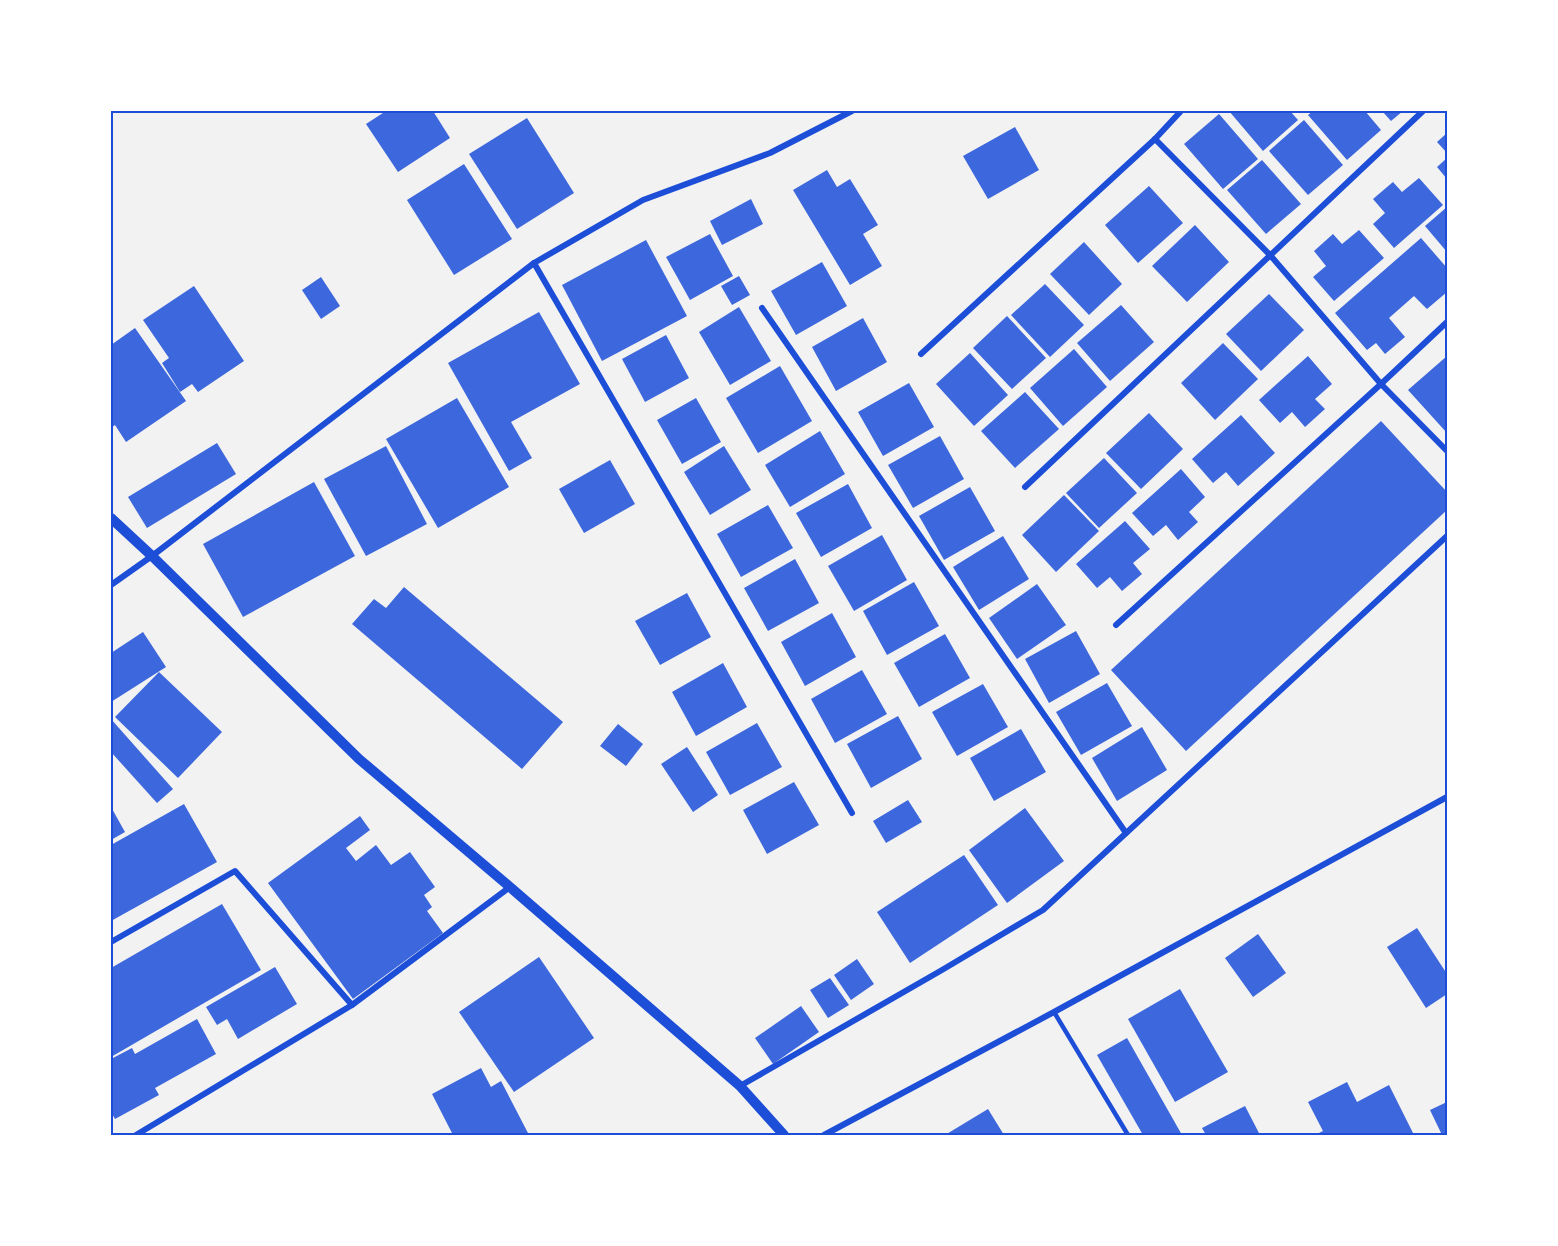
<svg xmlns="http://www.w3.org/2000/svg" width="1558" height="1246" font-family="'PT Sans Narrow',sans-serif">
	<style>
		.building { fill: #3d67dc }
		.lines { fill: none; stroke-linecap: round; stroke-linejoin: round }
		.service { stroke: #1d4ed8; stroke-width: 4.5 }
		.minor { stroke: #1d4ed8; stroke-width: 6 }
		.tertiary { stroke: #1d4ed8; stroke-width: 10 }
		.neatline { fill: none; stroke: #1d4ed8; stroke-width: 2 }
	</style>
	<rect width="100%" height="100%" fill="#f2f2f2"/>
	<!-- building -->
	<g class="building">
		<polygon points="386,111 433,111 450,138 398,172 366,124"/>
		<polygon points="1229,111 1290,111 1298,120 1263,151"/>
		<polygon points="1313,111 1365,111 1381,130 1347,160 1308,115"/>
		<polygon points="1382,111 1403,111 1391,121"/>
		<polygon points="1219,114 1258,159 1223,189 1184,144"/>
		<polygon points="527,118 574,193 517,229 469,154"/>
		<polygon points="1304,120 1343,165 1308,195 1269,151"/>
		<polygon points="1015,127 1039,170 988,199 963,156"/>
		<polygon points="1447,133 1447,153 1437,142"/>
		<polygon points="1447,158 1447,179 1437,167"/>
		<polygon points="1262,160 1301,204 1266,234 1227,190"/>
		<polygon points="464,164 512,239 454,275 407,200"/>
		<polygon points="827,170 837,187 850,179 878,225 863,234 882,266 850,285 793,190"/>
		<polygon points="1419,178 1443,205 1394,248 1373,224 1385,213 1373,199 1393,182 1402,192"/>
		<polygon points="1149,186 1183,223 1138,263 1105,225"/>
		<polygon points="751,199 763,224 722,245 710,221"/>
		<polygon points="1447,207 1447,252 1425,226"/>
		<polygon points="1195,225 1229,262 1187,302 1152,266"/>
		<polygon points="1359,230 1384,258 1334,301 1313,277 1326,266 1314,251 1333,234 1342,244"/>
		<polygon points="710,234 733,276 690,300 666,257"/>
		<polygon points="1421,238 1447,268 1447,292 1427,309 1414,296 1389,318 1405,337 1385,354 1376,343 1367,350 1335,313"/>
		<polygon points="646,240 687,316 602,361 562,285"/>
		<polygon points="1084,242 1122,284 1089,315 1050,274"/>
		<polygon points="822,262 847,306 796,335 771,291"/>
		<polygon points="739,276 750,295 732,305 721,286"/>
		<polygon points="321,277 340,306 321,319 302,290"/>
		<polygon points="1045,284 1084,325 1050,357 1011,315"/>
		<polygon points="194,286 244,361 198,392 192,384 180,392 162,363 169,358 143,320"/>
		<polygon points="1269,294 1304,330 1261,371 1226,334"/>
		<polygon points="1121,305 1154,342 1110,381 1077,343"/>
		<polygon points="739,307 771,361 730,385 699,332"/>
		<polygon points="539,312 580,384 511,422 532,458 509,471 448,363"/>
		<polygon points="1007,316 1046,358 1012,389 973,348"/>
		<polygon points="863,318 887,362 836,391 812,347"/>
		<polygon points="135,328 186,401 126,442 115,425 111,428 111,345"/>
		<polygon points="666,335 689,378 645,402 622,359"/>
		<polygon points="1223,343 1258,379 1215,420 1181,383"/>
		<polygon points="1074,349 1107,387 1063,426 1030,388"/>
		<polygon points="970,353 1008,395 974,426 936,384"/>
		<polygon points="1308,356 1332,384 1315,399 1325,409 1305,427 1292,412 1280,423 1259,400"/>
		<polygon points="1447,356 1447,433 1408,390"/>
		<polygon points="780,366 812,421 758,453 726,398"/>
		<polygon points="909,383 934,427 883,456 858,412"/>
		<polygon points="1025,392 1059,429 1015,468 981,431"/>
		<polygon points="457,398 509,487 438,528 386,439"/>
		<polygon points="696,398 721,442 682,464 657,420"/>
		<polygon points="1149,413 1183,449 1141,489 1106,453"/>
		<polygon points="1241,415 1275,453 1238,486 1226,472 1213,483 1192,459"/>
		<polygon points="1381,421 1447,492 1447,510 1186,751 1111,670"/>
		<polygon points="820,431 845,474 790,507 765,465"/>
		<polygon points="940,436 964,479 913,508 888,465"/>
		<polygon points="217,443 236,474 147,528 128,497"/>
		<polygon points="386,446 427,524 366,556 324,479"/>
		<polygon points="724,446 751,490 710,515 684,472"/>
		<polygon points="1104,458 1137,493 1099,528 1066,493"/>
		<polygon points="610,460 635,504 584,533 559,489"/>
		<polygon points="1181,469 1205,497 1189,512 1198,522 1178,540 1166,525 1153,536 1132,513"/>
		<polygon points="314,482 355,556 243,617 203,544"/>
		<polygon points="848,484 872,528 821,557 796,513"/>
		<polygon points="970,487 995,531 944,560 919,516"/>
		<polygon points="1064,495 1099,531 1056,572 1022,535"/>
		<polygon points="768,505 793,548 741,577 717,534"/>
		<polygon points="1125,521 1150,549 1133,563 1142,574 1122,591 1110,577 1097,588 1076,564"/>
		<polygon points="882,535 907,580 854,611 828,566"/>
		<polygon points="1003,536 1029,579 979,610 953,567"/>
		<polygon points="795,559 819,603 768,631 744,588"/>
		<polygon points="914,582 939,626 887,655 863,611"/>
		<polygon points="1037,584 1066,625 1017,659 989,618"/>
		<polygon points="404,587 563,722 522,769 352,624 374,599 386,608"/>
		<polygon points="687,593 711,637 660,665 635,621"/>
		<polygon points="832,613 856,657 805,686 781,642"/>
		<polygon points="1076,631 1100,674 1049,703 1025,659"/>
		<polygon points="143,632 166,667 111,702 111,653"/>
		<polygon points="945,634 970,678 919,707 894,663"/>
		<polygon points="723,663 747,707 696,736 672,692"/>
		<polygon points="862,670 887,714 835,743 811,699"/>
		<polygon points="159,672 222,732 178,778 115,717"/>
		<polygon points="1107,683 1132,726 1081,755 1056,712"/>
		<polygon points="983,684 1008,727 957,756 932,712"/>
		<polygon points="898,716 922,759 871,788 847,744"/>
		<polygon points="111,719 173,789 157,803 111,752"/>
		<polygon points="757,723 782,767 730,795 706,752"/>
		<polygon points="618,724 643,744 626,766 600,746"/>
		<polygon points="1142,727 1167,770 1117,801 1092,758"/>
		<polygon points="1021,729 1046,772 994,801 970,758"/>
		<polygon points="687,747 718,795 693,812 661,764"/>
		<polygon points="794,782 819,825 767,854 743,810"/>
		<polygon points="908,800 922,822 886,843 873,821"/>
		<polygon points="184,804 217,862 111,921 111,845"/>
		<polygon points="111,807 125,832 111,840"/>
		<polygon points="1025,808 1064,861 1007,903 969,850"/>
		<polygon points="360,816 370,830 346,848 356,861 376,845 391,865 410,852 435,887 424,895 432,907 427,911 443,933 353,999 268,883"/>
		<polygon points="964,855 998,905 910,963 877,912"/>
		<polygon points="222,904 261,970 111,1057 111,968"/>
		<polygon points="1417,928 1447,974 1447,994 1426,1008 1387,947"/>
		<polygon points="1258,934 1286,973 1253,997 1225,958"/>
		<polygon points="539,957 594,1038 514,1092 459,1012"/>
		<polygon points="857,959 874,984 851,1000 834,975"/>
		<polygon points="275,967 297,1004 238,1039 227,1019 217,1025 206,1007"/>
		<polygon points="830,978 849,1005 828,1018 810,990"/>
		<polygon points="1180,989 1228,1072 1175,1102 1128,1019"/>
		<polygon points="801,1006 819,1032 773,1064 755,1038"/>
		<polygon points="197,1019 216,1054 155,1088 159,1095 115,1119 111,1112 111,1059 132,1048 135,1054"/>
		<polygon points="1127,1038 1182,1135 1143,1135 1097,1055"/>
		<polygon points="481,1068 491,1087 501,1081 529,1135 453,1135 432,1094"/>
		<polygon points="1347,1082 1357,1102 1389,1085 1414,1135 1315,1135 1323,1131 1308,1102"/>
		<polygon points="1447,1102 1447,1135 1442,1135 1430,1110"/>
		<polygon points="1245,1106 1260,1135 1206,1135 1202,1128"/>
		<polygon points="988,1109 1004,1135 945,1135"/>
	</g>
	<g class="lines">
		<!-- service -->
		<polyline class="service" points="1054,1012 1128,1135"/>
		<!-- minor -->
		<g class="minor">
			<polyline points="1155,139 1270,255 1381,384 1447,451"/>
			<polyline points="534,263 852,813"/>
			<polyline points="762,308 1126,833"/>
			<polyline points="921,354 1155,139 1181,111"/>
			<polyline points="1025,487 1423,111"/>
			<polyline points="111,585 152,556 534,263 643,200 770,153 852,111"/>
			<polyline points="1116,625 1381,384 1447,322"/>
			<polyline points="111,942 235,871 352,1005"/>
			<polyline points="740,1086 942,970 1043,910 1447,536"/>
			<polyline points="136,1135 352,1005 510,887"/>
			<polyline points="824,1135 1054,1012 1447,797"/>
		</g>
		<!-- tertiary -->
		<polyline class="tertiary" points="111,518 152,556 359,759 510,887 740,1086 784,1135"/>
	</g>
	<!-- border -->
	<rect width="1558" height="1246" fill="none" stroke="#ffffff" stroke-width="225"/>
	<rect x="112" y="112" width="1334" height="1022" class="neatline"/>
</svg>
